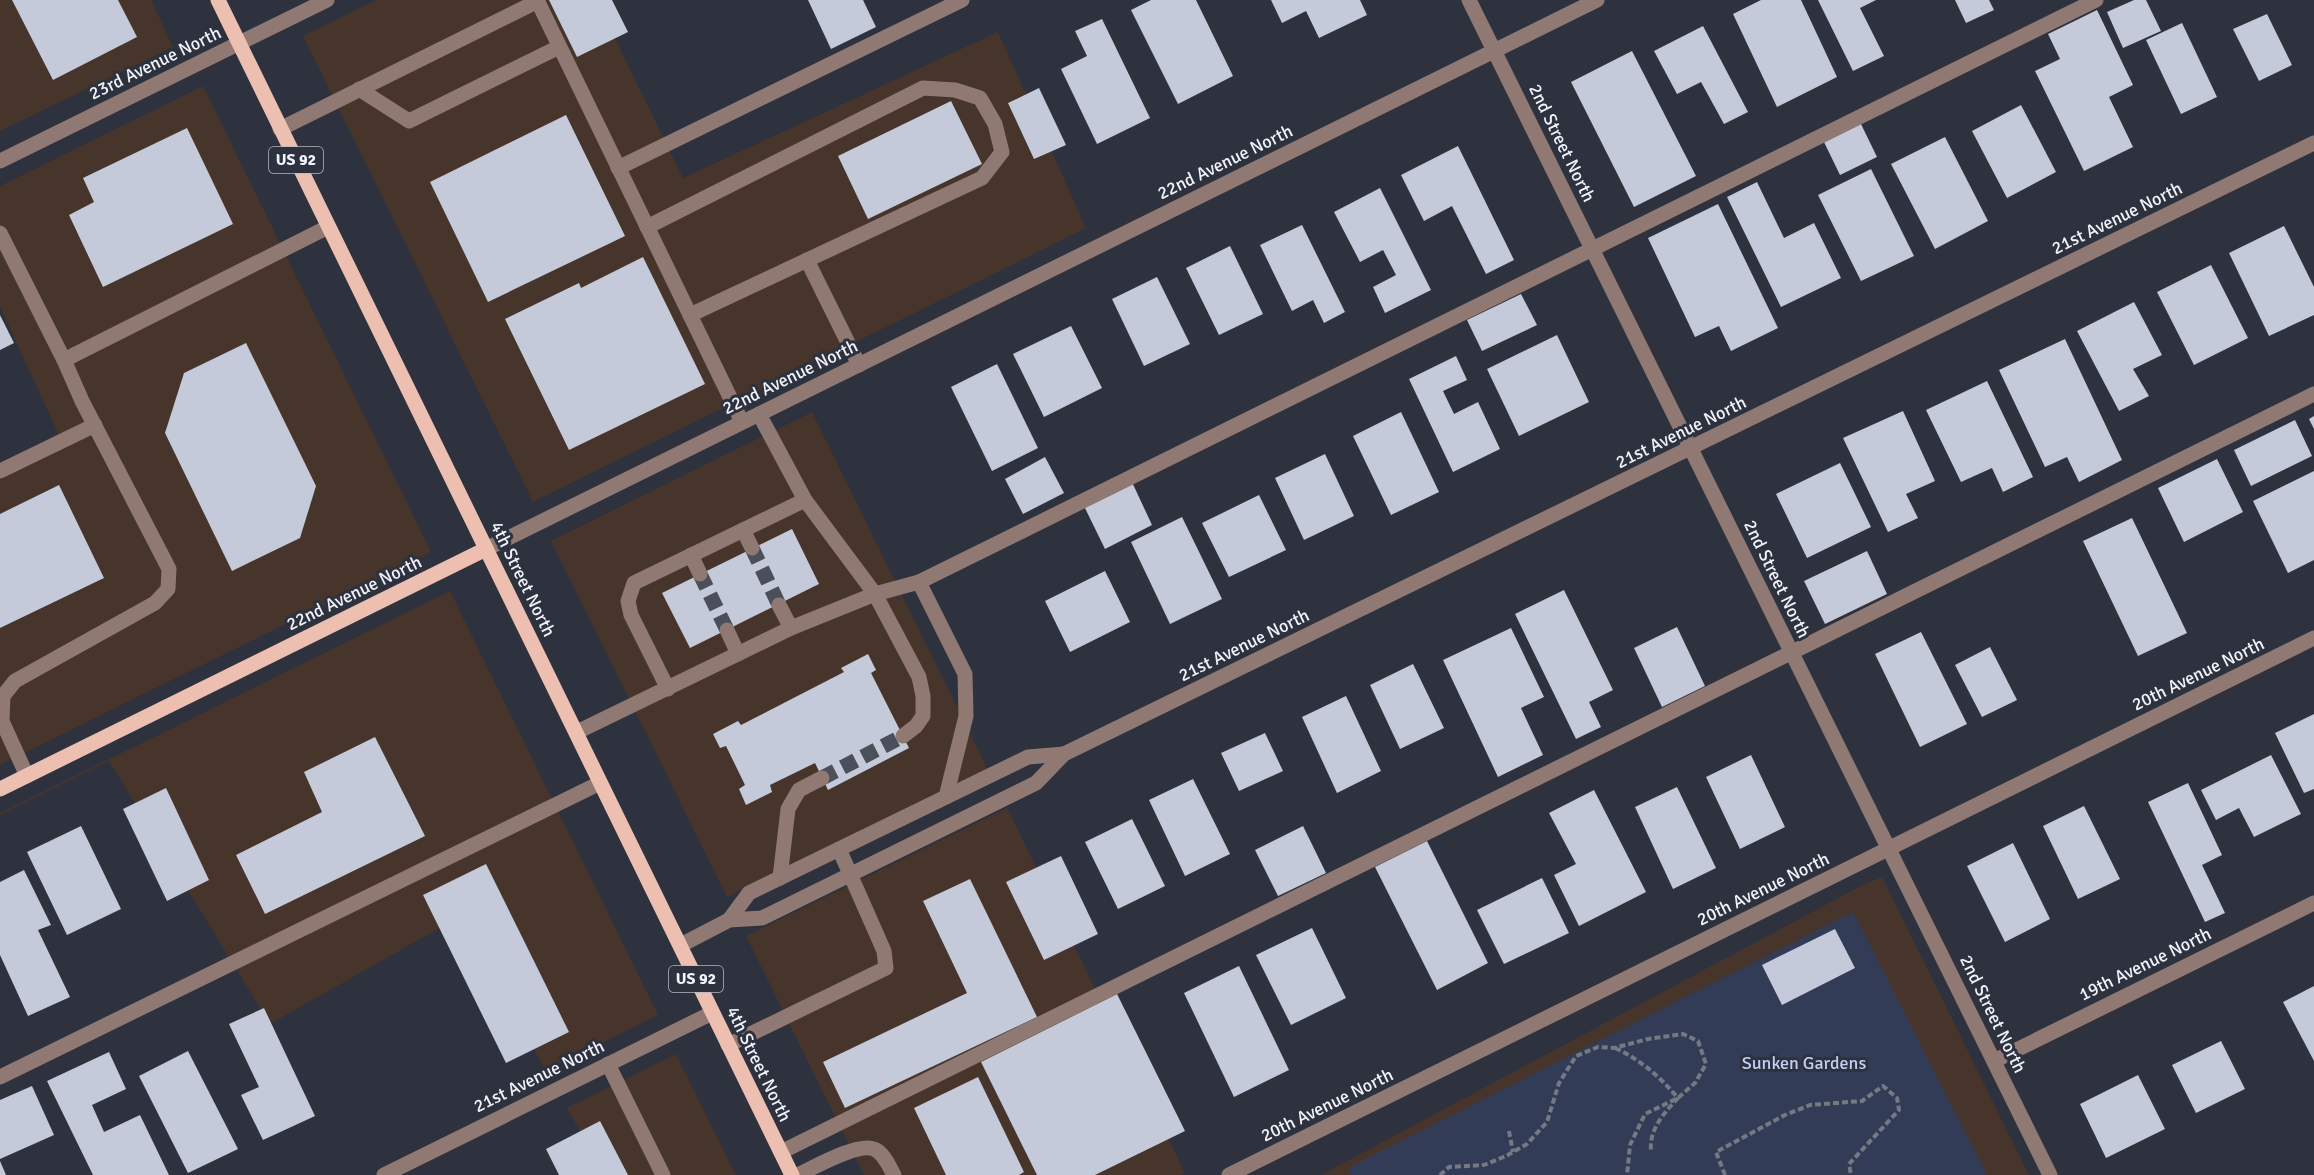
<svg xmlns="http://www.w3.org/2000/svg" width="2314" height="1175" font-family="Signika,sans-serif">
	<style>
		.commercial { fill: #47352c }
		.green { fill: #333c57 }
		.building { fill: #c4cada }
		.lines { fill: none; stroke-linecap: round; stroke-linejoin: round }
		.minor-tunnel { stroke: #4a4f5a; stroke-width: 15; stroke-dasharray: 15 8; stroke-linecap: butt }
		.path { stroke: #747984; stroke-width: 4; stroke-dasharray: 6 3; stroke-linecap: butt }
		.minor { stroke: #8f7972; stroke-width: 15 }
		.major { stroke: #ecbfb1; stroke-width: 15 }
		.labels { text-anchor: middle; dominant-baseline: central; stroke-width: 6; stroke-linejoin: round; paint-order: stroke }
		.shield { fill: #2d323e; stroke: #b6b9c3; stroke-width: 1.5 }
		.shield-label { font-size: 16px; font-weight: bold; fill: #f0f3fc }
		.street-label { font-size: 18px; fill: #f0f3fc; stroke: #2d323e }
		.park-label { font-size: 18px; fill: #c2d0f7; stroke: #2d323e }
	</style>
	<rect width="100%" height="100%" fill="#2d323e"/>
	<!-- commercial -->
	<g class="commercial">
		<polygon points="0,0 151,0 173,47 0,131"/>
		<polygon points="376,0 596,0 683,178 998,32 1086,228 533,502 303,36"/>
		<polygon points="203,86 431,552 0,765 0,473 63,444 0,307 0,186"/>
		<polygon points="812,412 988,770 727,897 551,541"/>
		<polygon points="450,591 658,1015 546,1071 459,917 270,1024 109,761 0,815 0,813"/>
		<polygon points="1007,808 1185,1173 1180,1175 864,1175 746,936"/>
		<polygon points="1882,877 2029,1175 1321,1175 1859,887"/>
		<polygon points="676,1054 736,1175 605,1175 567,1108"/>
	</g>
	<!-- green -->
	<polygon class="green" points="1853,912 1987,1175 1352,1175 1348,1168"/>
	<!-- building -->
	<g class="building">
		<polygon points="12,0 118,0 137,37 53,80"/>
		<polygon points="549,0 612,0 628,32 577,57"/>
		<polygon points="808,0 863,0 876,27 831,49"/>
		<polygon points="1151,0 1196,0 1233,76 1178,104 1131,10"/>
		<polygon points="1271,0 1360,0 1367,15 1319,38 1306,11 1282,23"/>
		<polygon points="1761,0 1801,0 1837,77 1777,107 1733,14"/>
		<polygon points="1818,0 1876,0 1860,8 1884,56 1853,71"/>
		<polygon points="1955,0 1989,0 1994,10 1966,23"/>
		<polygon points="2134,0 2146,0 2161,31 2123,48 2107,12"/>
		<polygon points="2097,10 2133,85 2109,97 2133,147 2084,171 2035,71 2060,59 2048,34"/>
		<polygon points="2267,14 2292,65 2259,81 2233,29"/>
		<polygon points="1102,19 1150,118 1097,144 1061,69 1087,56 1075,31"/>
		<polygon points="2182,23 2217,97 2181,114 2146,40"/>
		<polygon points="1703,26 1748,112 1724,124 1701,82 1677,94 1654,51"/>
		<polygon points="1632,51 1696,176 1634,207 1571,82"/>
		<polygon points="1039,88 1066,145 1034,159 1008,103"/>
		<polygon points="951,101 982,164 868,219 838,156"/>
		<polygon points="2021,105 2056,172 2007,198 1972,131"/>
		<polygon points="566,115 625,236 488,302 430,182"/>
		<polygon points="1860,122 1877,157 1840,175 1823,140"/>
		<polygon points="187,128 233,224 103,287 69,215 94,202 83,178"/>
		<polygon points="1945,137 1988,221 1935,249 1891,164"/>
		<polygon points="1458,146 1514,260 1486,274 1452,206 1424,221 1401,175"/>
		<polygon points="1871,169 1914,256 1861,281 1818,195"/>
		<polygon points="1757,182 1784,238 1814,223 1841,278 1781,307 1727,197"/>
		<polygon points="1380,188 1431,290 1385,313 1373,287 1396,275 1383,250 1360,262 1334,212"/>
		<polygon points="1718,204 1778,328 1731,351 1719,326 1695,337 1648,238"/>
		<polygon points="1302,225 1345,312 1324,323 1313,300 1292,311 1260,245"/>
		<polygon points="2284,226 2314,287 2314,315 2269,336 2229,253"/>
		<polygon points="1230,246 1263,314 1219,335 1186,268"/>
		<polygon points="643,257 705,384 569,450 505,319 579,283 581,288"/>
		<polygon points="2211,265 2248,338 2194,365 2157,292"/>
		<polygon points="1157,277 1190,344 1144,366 1112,299"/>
		<polygon points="1521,294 1537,325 1482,351 1467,320"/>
		<polygon points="2134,302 2162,355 2133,369 2149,396 2119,411 2077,331"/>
		<polygon points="0,315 14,343 0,350"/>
		<polygon points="1071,326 1102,388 1044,417 1013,354"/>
		<polygon points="1557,335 1589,402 1519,436 1487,369"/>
		<polygon points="2065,339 2122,460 2079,482 2067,457 2045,467 1999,370"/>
		<polygon points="246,343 316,486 300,538 232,571 165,433 184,373"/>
		<polygon points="1456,356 1467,380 1443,391 1454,414 1478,402 1500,449 1453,472 1409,379"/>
		<polygon points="997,364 1038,448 992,471 951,387"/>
		<polygon points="1987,381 2033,477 2003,492 1992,468 1961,482 1926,410"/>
		<polygon points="1903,411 1935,481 1906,494 1918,518 1888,532 1843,438"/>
		<polygon points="1401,412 1439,492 1391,515 1353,436"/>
		<polygon points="2314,416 2314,429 2309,419"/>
		<polygon points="2295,420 2312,456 2251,486 2234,450"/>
		<polygon points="1325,454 1354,516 1304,540 1275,478"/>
		<polygon points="1045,457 1064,493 1023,514 1005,479"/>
		<polygon points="2217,459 2243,512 2184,542 2158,488"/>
		<polygon points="1840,463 1871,527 1807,558 1776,494"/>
		<polygon points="2314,471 2314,560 2288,573 2253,501"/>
		<polygon points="1131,480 1152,525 1105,549 1083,504"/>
		<polygon points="59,485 104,578 0,628 0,514"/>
		<polygon points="1259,495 1286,550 1229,577 1202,523"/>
		<polygon points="1182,517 1222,599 1170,624 1131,542"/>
		<polygon points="2132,518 2187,633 2138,656 2083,541"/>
		<polygon points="792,529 819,584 690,648 662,593"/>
		<polygon points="1867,551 1887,594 1825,624 1804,581"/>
		<polygon points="1105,571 1130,622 1070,652 1045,601"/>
		<polygon points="1564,590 1613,690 1589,702 1601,727 1576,739 1515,614"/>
		<polygon points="1677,627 1705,686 1662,707 1634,648"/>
		<polygon points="1511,628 1544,697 1521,708 1543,755 1498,777 1443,660"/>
		<polygon points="1921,632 1967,724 1920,747 1875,654"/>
		<polygon points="1990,647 2017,700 1982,717 1955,665"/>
		<polygon points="868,654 876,670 871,673 909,748 828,790 815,763 770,785 772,792 746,805 739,789 745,785 726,746 720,748 713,734 738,721 741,725 844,672 841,668"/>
		<polygon points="1413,664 1444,728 1400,749 1370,685"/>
		<polygon points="1346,696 1381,771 1337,793 1302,717"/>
		<polygon points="2314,714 2314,789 2304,793 2275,733"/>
		<polygon points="1265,733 1283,771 1239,791 1221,753"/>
		<polygon points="375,737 425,836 265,914 236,855 322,812 304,772"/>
		<polygon points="1751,755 1785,827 1740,849 1706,777"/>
		<polygon points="2271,755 2301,814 2254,837 2239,808 2216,820 2201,790"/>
		<polygon points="1193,779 1230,854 1185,876 1149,800"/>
		<polygon points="2188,783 2222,855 2202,865 2225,913 2205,922 2148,802"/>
		<polygon points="1677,787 1716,868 1673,889 1635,807"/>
		<polygon points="166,788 209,880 167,901 123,809"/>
		<polygon points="1594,790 1646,892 1579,926 1554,875 1576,864 1549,813"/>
		<polygon points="2084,806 2120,879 2078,899 2043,826"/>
		<polygon points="1132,819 1165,886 1118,909 1085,842"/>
		<polygon points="81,826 121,909 67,935 27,852"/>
		<polygon points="1303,826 1326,873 1278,896 1255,850"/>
		<polygon points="1427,841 1488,963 1437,990 1375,867"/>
		<polygon points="2013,843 2050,919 2005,942 1967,866"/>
		<polygon points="1061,856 1098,934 1044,960 1006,882"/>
		<polygon points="486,864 569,1032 506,1063 423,895"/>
		<polygon points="24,870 51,925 38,930 70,997 28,1016 0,955 0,882"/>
		<polygon points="1542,878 1569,933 1504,964 1477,910"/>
		<polygon points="970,879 1037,1017 845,1108 823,1062 967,993 923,901"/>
		<polygon points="1312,928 1346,998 1291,1025 1256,955"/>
		<polygon points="1835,929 1855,968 1782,1005 1762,965"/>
		<polygon points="1239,966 1289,1070 1234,1097 1184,993"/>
		<polygon points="2314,986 2314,1061 2283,1002"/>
		<polygon points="1117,994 1185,1131 1095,1175 1037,1175 981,1062"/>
		<polygon points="264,1008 315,1116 263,1140 241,1095 259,1087 229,1024"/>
		<polygon points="2221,1041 2245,1089 2196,1113 2172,1065"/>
		<polygon points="188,1051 238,1149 188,1173 139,1076"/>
		<polygon points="109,1052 126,1089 92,1105 104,1132 140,1115 169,1175 93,1175 47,1081"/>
		<polygon points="2138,1075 2165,1129 2106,1158 2080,1104"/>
		<polygon points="978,1077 1024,1172 1019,1175 946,1175 914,1108"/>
		<polygon points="32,1086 54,1135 0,1159 0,1100"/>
		<polygon points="600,1121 628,1175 559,1175 546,1149"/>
		<polygon points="0,1161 6,1175 0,1175"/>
	</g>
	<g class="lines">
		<!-- minor-tunnel -->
		<g class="minor-tunnel">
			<polyline points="752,548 779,605"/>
			<polyline points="700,574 727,630"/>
			<polyline points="822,778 903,736"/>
		</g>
		<!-- path -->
		<g class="path">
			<path d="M1615,1048C1641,1060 1659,1076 1678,1098C1665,1112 1649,1129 1651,1150"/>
			<polyline points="1509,1131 1513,1152"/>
			<polyline points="1440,1175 1449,1167 1484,1165 1506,1156 1527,1144 1547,1122 1559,1083 1576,1056 1598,1047 1614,1048 1648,1039 1683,1034 1698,1041 1706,1064 1695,1083 1678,1098 1645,1114 1630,1145 1627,1175"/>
			<polyline points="1725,1175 1716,1152 1785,1115 1810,1105 1862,1101 1883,1086 1897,1098 1899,1110 1849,1164 1851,1175"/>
		</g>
		<!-- minor -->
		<g class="minor">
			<polyline points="537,0 742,422"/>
			<polyline points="1469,0 2050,1175"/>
			<polyline points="359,89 409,121 559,47"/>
			<polyline points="280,129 538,1"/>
			<polyline points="0,161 327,0"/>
			<polyline points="618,168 962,0"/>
			<polyline points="647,227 923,88 955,90 980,98 995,124 1002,152 982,178 690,315"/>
			<polyline points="0,233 64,360"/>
			<polyline points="807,260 859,365"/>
			<polyline points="759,414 805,500 875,594 919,677 923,696 923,716 916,726 903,736"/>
			<polyline points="0,471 95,425"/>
			<polyline points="743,530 752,548"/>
			<polyline points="486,549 1597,0"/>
			<polyline points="691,555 700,574"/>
			<polyline points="919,582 965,674 966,716 946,797"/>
			<polyline points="779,605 791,628"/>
			<polyline points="727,630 738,654"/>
			<polyline points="668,689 631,615 628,601 634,583 805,500"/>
			<polyline points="577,732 791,628 875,594 919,582 2096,0"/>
			<polyline points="27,776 2,721 3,696 15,681 155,603 168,589 169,569 82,401 64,360 328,227"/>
			<polyline points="780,878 788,809 799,790 822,778"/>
			<polyline points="729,920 749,893 1028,757 1064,754"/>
			<polyline points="681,945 729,920 762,918 1036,783 1064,754 2314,143"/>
			<polyline points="728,1045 886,968 884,951 839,849"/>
			<polyline points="1994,1061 2314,903"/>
			<polyline points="608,1064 663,1175"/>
			<polyline points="0,1077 600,783"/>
			<polyline points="781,1152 2314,394"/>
			<polyline points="384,1175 712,1013"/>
			<path d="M798,1175C813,1168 858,1142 874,1149C884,1153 889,1166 894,1175"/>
			<polyline points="1229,1175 2314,638"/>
		</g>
		<!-- major -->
		<g class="major">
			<polyline points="218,0 792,1175"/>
			<polyline points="0,789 486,549"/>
		</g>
	</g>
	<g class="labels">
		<!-- shield labels -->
		<g class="shield">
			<rect x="269" y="147" width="54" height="26" rx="4.5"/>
			<rect x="669" y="966" width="54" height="26" rx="4.5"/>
		</g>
		<g class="shield-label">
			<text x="296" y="160">US 92</text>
			<text x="696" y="979">US 92</text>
		</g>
		<!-- street labels -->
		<g class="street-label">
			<text transform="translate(155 63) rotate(-26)">23rd Avenue North</text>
			<text transform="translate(1562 143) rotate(64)">2nd Street North</text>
			<text transform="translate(1225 162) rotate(-26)">22nd Avenue North</text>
			<text transform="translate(2117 218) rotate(-26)">21st Avenue North</text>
			<text transform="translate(790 377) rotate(-26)">22nd Avenue North</text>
			<text transform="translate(1681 432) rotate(-26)">21st Avenue North</text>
			<text transform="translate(523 579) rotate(64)">4th Street North</text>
			<text transform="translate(1777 579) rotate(64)">2nd Street North</text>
			<text transform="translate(354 593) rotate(-26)">22nd Avenue North</text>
			<text transform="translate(1244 645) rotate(-26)">21st Avenue North</text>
			<text transform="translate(2198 674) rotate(-26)">20th Avenue North</text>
			<text transform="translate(1763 889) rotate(-26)">20th Avenue North</text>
			<text transform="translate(2145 964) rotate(-26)">19th Avenue North</text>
			<text transform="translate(1993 1014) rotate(64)">2nd Street North</text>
			<text transform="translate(759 1064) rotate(64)">4th Street North</text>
			<text transform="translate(539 1076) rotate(-26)">21st Avenue North</text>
			<text transform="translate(1327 1105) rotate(-26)">20th Avenue North</text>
		</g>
		<!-- park labels -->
		<g class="park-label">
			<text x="1804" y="1063">Sunken Gardens</text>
		</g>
	</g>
</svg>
